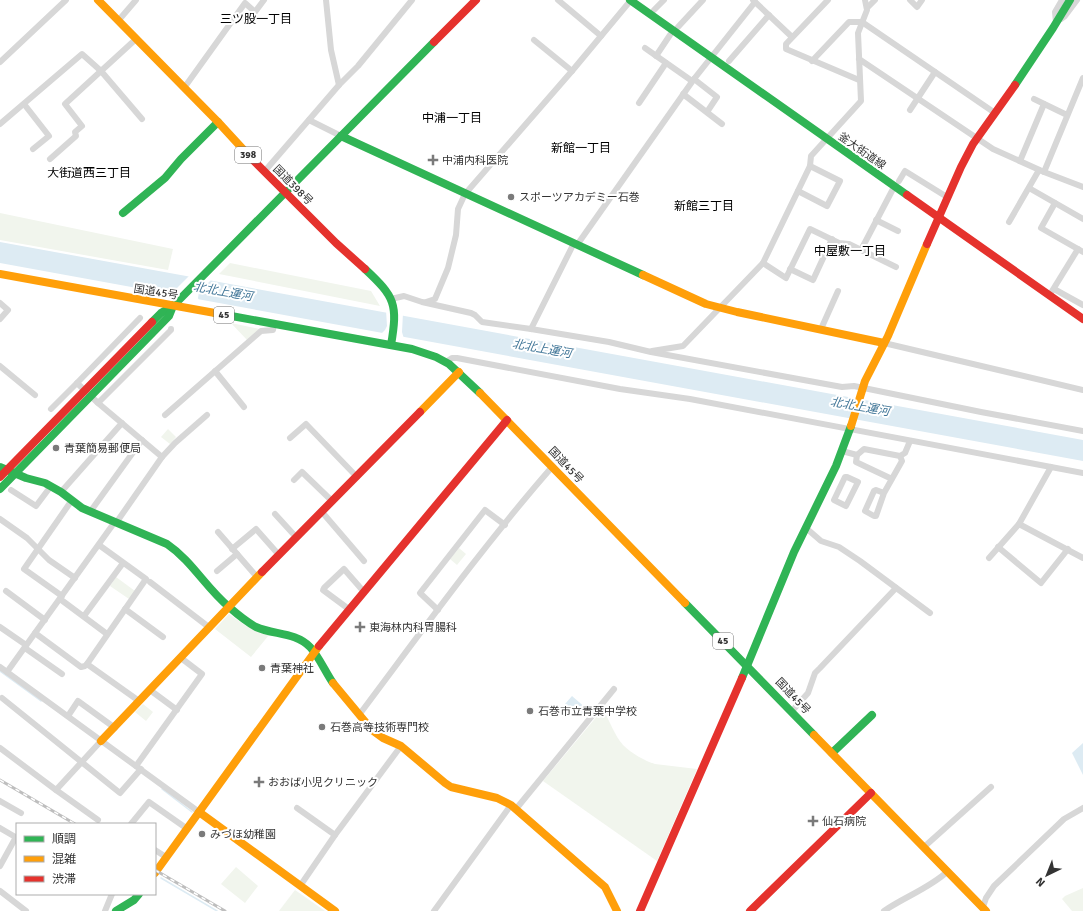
<svg xmlns="http://www.w3.org/2000/svg" width="1083" height="911" font-family="Signika,'Noto Sans JP',sans-serif">
	<style>
		.green { fill: #f1f5ed }
		.water { fill: #ddebf3 }
		.pier { fill: #fff }
		.lines { fill: none; stroke-linecap: round; stroke-linejoin: round }
		.stream { stroke: #ddebf3; stroke-width: 1.5 }
		.street { stroke: #d7d7d7; stroke-width: 6 }
		.fast { stroke: #30b455; stroke-width: 8 }
		.slow { stroke: #ff9f0a; stroke-width: 8 }
		.jam { stroke: #e5322d; stroke-width: 8 }
		.rail-casing { stroke: #bebebe; stroke-width: 3 }
		.rail { stroke: #fff; stroke-width: 1.5; stroke-dasharray: 4.5; stroke-linecap: butt }
		.poi-dot { fill: #7a7a7a; stroke: #fff; stroke-width: 1.5 }
		.labels { text-anchor: middle; dominant-baseline: central; stroke-width: 4; stroke-linejoin: round; paint-order: stroke }
		.shield { fill: #fff; stroke: #707070; stroke-width: 1 }
		.shield-label { font-size: 10px; font-weight: bold; fill: #333 }
		.street-label { font-size: 11px; fill: #333; stroke: #fff }
		.poi-label { font-size: 11px; fill: #333; stroke: #fff; text-anchor: start }
		.neighbourhood-label { font-size: 12px; fill: #000; stroke: #fff }
		.water-label { font-size: 12px; font-style: italic; fill: #3f7597; stroke: #fff }
	</style>
	<rect width="100%" height="100%" fill="#fff"/>
	<!-- green -->
	<g class="green">
		<polygon points="0,213 173,249 168,270 0,240"/>
		<polygon points="230,263 371,291 380,306 219,274"/>
		<polygon points="231,323 260,329 247,340"/>
		<polygon points="168,429 176,437 170,444 161,437"/>
		<polygon points="459,548 466,554 457,565 450,559"/>
		<polygon points="116,577 135,591 129,599 110,586"/>
		<polygon points="229,614 246,626 269,635 251,657 215,629"/>
		<polygon points="143,704 153,712 146,721 135,712"/>
		<path d="M603,709C609,720 615,736 623,745C631,753 645,761 655,764L697,769L657,861L543,781Z"/>
		<polygon points="236,867 258,886 245,903 221,884"/>
		<polygon points="1083,888 1083,911 1072,911 1062,899 1065,896"/>
		<polygon points="295,890 325,911 279,911"/>
	</g>
	<!-- water -->
	<g class="water">
		<polygon points="0,242 1083,440 1083,461 0,263"/>
		<polygon points="572,696 587,709 580,717 565,704"/>
		<polygon points="1083,743 1083,775 1072,753"/>
	</g>
	<!-- pier -->
	<g class="pier">
		<polygon points="190,275 212,279 199,292 198,298 199,301 169,296"/>
		<polygon points="386,310 403,313 402,332 404,339 381,334 385,330 387,326"/>
	</g>
	<g class="lines">
		<!-- stream -->
		<g class="stream">
			<polyline points="0,671 41,701"/>
			<polyline points="162,789 192,812"/>
			<polyline points="161,878 217,911"/>
		</g>
		<!-- street -->
		<g class="street">
			<polyline points="326,0 331,50 339,85"/>
			<polyline points="558,0 601,36"/>
			<polyline points="753,0 792,37"/>
			<polyline points="828,0 786,44 786,49 859,80"/>
			<polyline points="910,0 917,7 922,0"/>
			<polyline points="868,7 875,0"/>
			<polyline points="654,10 664,0"/>
			<polyline points="1061,19 1065,16 1077,0"/>
			<polyline points="118,21 136,0"/>
			<polyline points="1056,22 1055,12 1062,0"/>
			<polyline points="678,27 703,0"/>
			<polyline points="534,40 572,71"/>
			<polyline points="645,48 692,81"/>
			<polyline points="656,56 670,35"/>
			<polyline points="859,59 993,149 1044,172 1083,187"/>
			<polyline points="729,61 769,15"/>
			<polyline points="812,61 849,22 862,22 995,113"/>
			<polyline points="0,62 66,0"/>
			<polyline points="694,79 717,97 707,112"/>
			<polyline points="184,88 245,3 255,12 264,0"/>
			<polyline points="683,94 722,124"/>
			<polyline points="1034,99 1067,115"/>
			<polyline points="639,103 666,63"/>
			<polyline points="24,104 49,136 33,149"/>
			<polyline points="910,110 935,72"/>
			<polyline points="309,120 341,136"/>
			<polyline points="0,124 82,54 101,71 136,39"/>
			<polyline points="50,159 76,136 75,132 82,126 65,104 101,71 142,119"/>
			<polyline points="1020,161 1044,104"/>
			<polyline points="264,172 339,85 358,66 412,0"/>
			<polyline points="1044,172 1083,78"/>
			<polyline points="899,181 905,171 947,197"/>
			<polyline points="1029,188 1083,219"/>
			<polyline points="798,191 827,206 840,181 810,166"/>
			<polyline points="1055,203 1041,228 1083,252"/>
			<polyline points="876,220 898,231"/>
			<polyline points="1009,222 1039,170"/>
			<polyline points="577,245 694,79 755,2"/>
			<polyline points="861,250 894,187"/>
			<polyline points="763,263 786,278 810,229 839,243 849,244 896,267"/>
			<polyline points="790,269 813,280 832,239"/>
			<polyline points="1054,289 1083,305"/>
			<polyline points="1049,296 1078,249"/>
			<polyline points="391,299 404,296 422,302 471,313 475,315 482,322 531,329 609,342 651,352 842,387 854,386 981,412 1083,431"/>
			<polyline points="426,302 435,299 448,268 456,235 458,209 465,194 572,71 631,0"/>
			<polyline points="0,303 8,310 0,319"/>
			<polyline points="140,318 77,383 98,403 162,457"/>
			<polyline points="531,329 574,243"/>
			<polyline points="821,329 838,291"/>
			<polyline points="884,343 1083,390"/>
			<polyline points="652,351 683,346 763,263 810,166 811,156 861,101 858,33 867,10 865,0"/>
			<polyline points="446,362 452,358 457,358 620,389 690,399 1083,473"/>
			<polyline points="0,366 35,395"/>
			<polyline points="215,371 244,407"/>
			<polyline points="98,403 171,330 171,329"/>
			<polyline points="51,409 77,383"/>
			<polyline points="165,415 261,331 273,330 274,324"/>
			<polyline points="290,438 306,424 357,477"/>
			<polyline points="842,451 857,455"/>
			<polyline points="900,456 905,453 910,441"/>
			<polygon points="845,477 847,477 858,482 846,506 834,500"/>
			<polyline points="294,480 302,472 332,501"/>
			<polyline points="11,490 36,506 51,486"/>
			<polyline points="61,492 122,423"/>
			<polyline points="884,493 876,490 874,491 865,511 874,516 876,516 884,493 902,461 900,456 864,449 857,455 856,462 892,479"/>
			<polyline points="90,512 142,440"/>
			<polyline points="322,512 364,561"/>
			<polyline points="275,514 296,537"/>
			<polyline points="0,519 27,538 49,560 75,578"/>
			<polyline points="116,523 162,457 175,443 207,415"/>
			<polyline points="1019,524 1083,558"/>
			<polyline points="806,528 821,541 839,547 860,561 930,613"/>
			<polyline points="218,532 257,577"/>
			<polyline points="998,547 1041,583 1068,549"/>
			<polyline points="232,549 256,529 279,555"/>
			<polyline points="989,558 1019,524 1051,467"/>
			<polyline points="217,571 237,554"/>
			<polyline points="150,582 210,628"/>
			<polyline points="6,591 45,620"/>
			<polyline points="62,596 24,569 72,500"/>
			<polyline points="60,599 107,634"/>
			<polyline points="125,609 163,637"/>
			<polyline points="350,610 323,590 324,588 344,569 364,592"/>
			<polyline points="438,610 420,593 485,510 505,525"/>
			<polyline points="84,616 123,563"/>
			<polyline points="0,627 26,645"/>
			<polyline points="35,633 81,667 85,666 87,664 146,579 99,545"/>
			<polyline points="25,648 62,674"/>
			<polyline points="87,664 139,701"/>
			<polyline points="0,667 199,812"/>
			<polyline points="7,672 114,523"/>
			<polyline points="150,690 177,710"/>
			<polyline points="2,698 120,793 141,769"/>
			<polyline points="792,711 808,693 815,673 820,668 896,588"/>
			<path d="M359,715C422,631 483,546 552,467"/>
			<polyline points="68,716 78,701 115,728"/>
			<polyline points="0,748 56,790"/>
			<polyline points="136,766 202,674 181,658"/>
			<polyline points="0,801 21,813"/>
			<polyline points="297,808 335,835"/>
			<polyline points="516,809 614,689"/>
			<polyline points="98,820 56,790 101,741"/>
			<polyline points="131,824 149,802 186,828"/>
			<polyline points="0,828 17,838"/>
			<polyline points="924,847 991,787"/>
			<polyline points="155,850 166,857"/>
			<polyline points="0,866 16,837"/>
			<polyline points="300,886 335,835 401,746"/>
			<polyline points="0,891 26,911"/>
			<polyline points="983,907 986,898 994,886 1064,819 1083,808"/>
			<polyline points="105,911 112,894"/>
			<polyline points="434,911 511,805"/>
			<path d="M884,911C904,897 930,888 948,871"/>
		</g>
		<!-- fast -->
		<g class="fast">
			<polyline points="630,0 907,195"/>
			<polyline points="1015,85 1053,28 1070,0"/>
			<polyline points="341,136 643,275"/>
			<polyline points="123,213 165,178 181,159 218,122"/>
			<path d="M365,269C395,297 398,304 391,345"/>
			<polyline points="215,313 412,349 436,357 449,364 480,393"/>
			<polyline points="152,322 161,313 173,306 434,42"/>
			<path d="M0,467L26,478L45,483L61,492L82,508L167,544C192,561 206,588 229,607C237,614 247,622 256,627C274,635 295,632 310,647C318,655 326,673 333,683"/>
			<polyline points="0,489 169,316 173,306"/>
			<polyline points="685,603 814,735"/>
			<polyline points="742,678 794,552 836,466 851,426"/>
			<polyline points="832,753 872,715"/>
			<polyline points="116,911 134,900 139,894"/>
		</g>
		<!-- slow -->
		<g class="slow">
			<polyline points="98,0 218,122 252,159"/>
			<polyline points="0,274 215,313"/>
			<polyline points="643,275 706,304 737,312 884,343"/>
			<polyline points="480,393 685,603"/>
			<polyline points="420,412 459,372"/>
			<polyline points="851,426 865,381 888,336 927,244"/>
			<polyline points="333,683 372,730 383,738 401,746 445,783 451,787 497,798 511,805 605,887 617,911"/>
			<polyline points="814,735 986,911"/>
			<polyline points="101,741 262,572"/>
			<polyline points="199,812 335,911"/>
			<polyline points="155,873 319,646"/>
		</g>
		<!-- jam -->
		<g class="jam">
			<polyline points="434,42 476,0"/>
			<polyline points="252,159 336,243 365,269"/>
			<polyline points="907,195 1083,319"/>
			<polyline points="927,244 961,167 973,144 1015,85"/>
			<polyline points="0,477 152,322"/>
			<polyline points="262,572 420,412"/>
			<polyline points="319,646 507,420"/>
			<polyline points="640,911 742,678"/>
			<polyline points="750,911 871,793"/>
		</g>
		<!-- rail casing -->
		<g class="rail-casing">
			<g id="rail">
				<polyline points="0,780 75,824"/>
				<polyline points="155,870 225,911"/>
			</g>
		</g>
		<!-- rail -->
		<use href="#rail" class="rail"/>
	</g>
	<!-- markers -->
	<g class="poi-dot">
		<path d="M431 154h4v4h4v4h-4v4h-4v-4h-4v-4h4z"/>
		<circle cx="511" cy="197" r="4"/>
		<circle cx="56" cy="448" r="4"/>
		<path d="M358 621h4v4h4v4h-4v4h-4v-4h-4v-4h4z"/>
		<circle cx="262" cy="668" r="4"/>
		<circle cx="530" cy="711" r="4"/>
		<circle cx="322" cy="727" r="4"/>
		<path d="M257 776h4v4h4v4h-4v4h-4v-4h-4v-4h4z"/>
		<path d="M811 815h4v4h4v4h-4v4h-4v-4h-4v-4h4z"/>
		<circle cx="202" cy="834" r="4"/>
	</g>
	<g class="labels">
		<!-- shield labels -->
		<g class="shield">
			<rect x="235" y="147" width="26" height="16" rx="3"/>
			<rect x="214" y="307" width="20" height="16" rx="3"/>
			<rect x="713" y="633" width="20" height="16" rx="3"/>
		</g>
		<g class="shield-label">
			<text x="248" y="155">398</text>
			<text x="224" y="315">45</text>
			<text x="723" y="641">45</text>
		</g>
		<!-- street labels -->
		<g class="street-label">
			<text transform="translate(862 151) rotate(35)">釜大街道線</text>
			<text transform="translate(293 185) rotate(45)">国道398号</text>
			<text transform="translate(156 292) rotate(9)">国道45号</text>
			<text transform="translate(566 465) rotate(46)">国道45号</text>
			<text transform="translate(793 696) rotate(46)">国道45号</text>
		</g>
		<!-- poi labels -->
		<g class="poi-label">
			<text x="442" y="160">中浦内科医院</text>
			<text x="519" y="197">スポーツアカデミー石巻</text>
			<text x="64" y="448">青葉簡易郵便局</text>
			<text x="369" y="627">東海林内科胃腸科</text>
			<text x="270" y="668">青葉神社</text>
			<text x="538" y="711">石巻市立青葉中学校</text>
			<text x="330" y="727">石巻高等技術専門校</text>
			<text x="268" y="782">おおば小児クリニック</text>
			<text x="822" y="821">仙石病院</text>
			<text x="210" y="834">みづほ幼稚園</text>
		</g>
		<!-- neighbourhood labels -->
		<g class="neighbourhood-label">
			<text x="256" y="19">三ツ股一丁目</text>
			<text x="452" y="118">中浦一丁目</text>
			<text x="581" y="148">新館一丁目</text>
			<text x="89" y="173">大街道西三丁目</text>
			<text x="704" y="206">新館三丁目</text>
			<text x="850" y="251">中屋敷一丁目</text>
		</g>
		<!-- water labels -->
		<g class="water-label">
			<text transform="translate(223 292) rotate(10)">北北上運河</text>
			<text transform="translate(542 349) rotate(10)">北北上運河</text>
			<text transform="translate(860 407) rotate(10)">北北上運河</text>
		</g>
	</g>
	<!-- legend -->
	<rect x="16" y="823" width="140" height="72" fill="#ffffff" stroke="#adadad"/>
	<rect x="24" y="836" width="20" height="6" fill="#30b455" stroke="#adadad"/>
	<text x="52" y="843" font-size="12" fill="#333333">順調</text>
	<rect x="24" y="856" width="20" height="6" fill="#ff9f0a" stroke="#adadad"/>
	<text x="52" y="863" font-size="12" fill="#333333">混雑</text>
	<rect x="24" y="876" width="20" height="6" fill="#e5322d" stroke="#adadad"/>
	<text x="52" y="883" font-size="12" fill="#333333">渋滞</text>
	<!-- north arrow -->
	<g transform="translate(1047 875) rotate(223)" stroke="#ffffff" stroke-width="3" paint-order="stroke">
	<path d="M0-3L7 15L0 10L-7 15Z" fill="#333333"/>
	<text y="-6" font-size="11" font-weight="bold" text-anchor="middle" fill="#333333">N</text>
	</g>
</svg>
